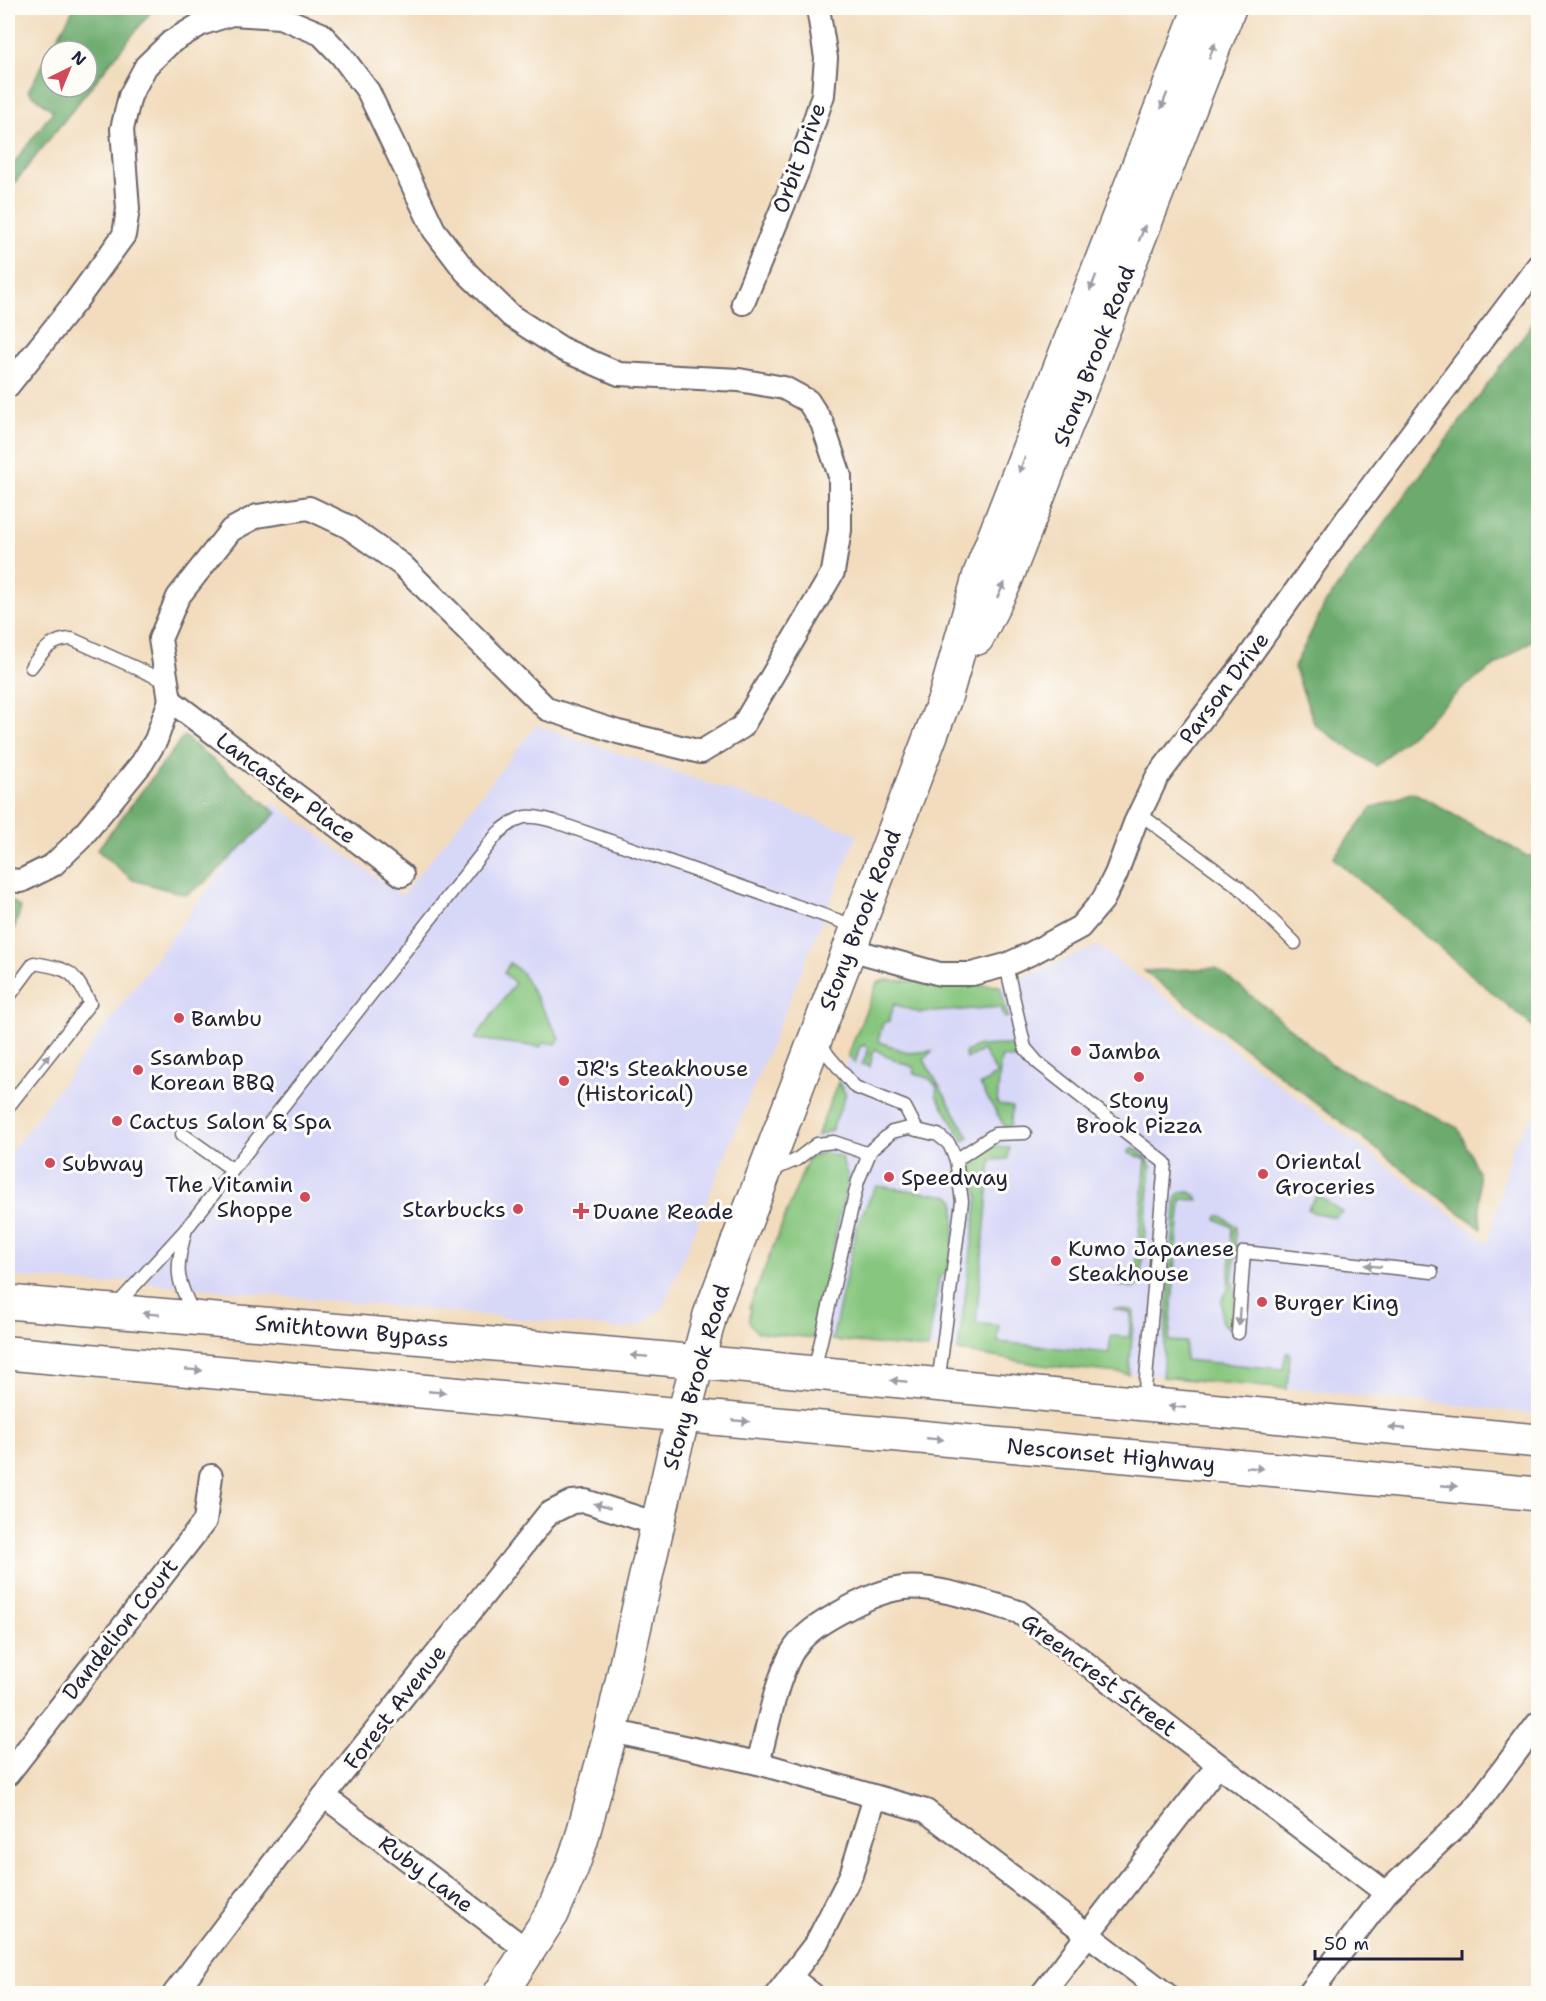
<svg xmlns="http://www.w3.org/2000/svg" width="1546" height="2001" font-family="'Shantell Sans',sans-serif">
	<style>
		.built { fill: #d7d7f8 }
		.green { fill: #86c67e; stroke: #54745c; stroke-width: 1.5 }
		.forest { fill: #6cab6d; stroke: #476654; stroke-width: 1.5; fill-rule: evenodd }
		.lines { fill: none; stroke-linecap: round; stroke-linejoin: round }
		.service-casing { stroke: #6b6368; stroke-width: 15 }
		.minor-casing { stroke: #6b6368; stroke-width: 26 }
		.secondary-casing { stroke: #6b6368; stroke-width: 36 }
		.trunk-casing { stroke: #6b6368; stroke-width: 36 }
		.service { stroke: #fff; stroke-width: 12 }
		.minor { stroke: #fff; stroke-width: 22 }
		.secondary { stroke: #fff; stroke-width: 33 }
		.trunk { stroke: #fff; stroke-width: 33 }
		.oneway { fill: #9c9ca7 }
		.poi-dot { fill: #d1495b; stroke: #fdfcf7; stroke-width: 2 }
		.labels { text-anchor: middle; dominant-baseline: central; stroke-width: 6; stroke-linejoin: round; paint-order: stroke }
		.street-label { font-size: 22px; fill: #22223b; stroke: #fdfcf7 }
		.poi-label { font-size: 22px; fill: #22223b; stroke: #fdfcf7; text-anchor: start }
	</style>
	<rect width="100%" height="100%" fill="#fdfcf7"/>
	<filter id="ink" filterUnits="userSpaceOnUse"><feTurbulence type="fractalNoise" baseFrequency=".0167" numOctaves="2"/><feDisplacementMap in="SourceGraphic" scale="12" xChannelSelector="R" yChannelSelector="G"/><feConvolveMatrix kernelMatrix="1 2 1 2 8 2 1 2 1" color-interpolation-filters="sRGB"/></filter>
	<filter id="wash" filterUnits="userSpaceOnUse"><feTurbulence type="fractalNoise" baseFrequency=".008" numOctaves="4" result="noise"/><feDisplacementMap in="SourceGraphic" scale="24" xChannelSelector="R" yChannelSelector="G"/><feGaussianBlur stdDeviation="1.35" result="paint"/><feColorMatrix in="noise" values="0 0 0 0 0 0 0 0 0 0 0 0 0 0 0 0 0 1.4 0 .05"/><feComposite in="paint" operator="in"/></filter>
	<g filter="url(#wash)">
		<rect width="100%" height="100%" fill="#f2dcbd"/>
		<!-- built -->
		<g class="built">
			<polygon points="536,725 858,834 663,1307 643,1324 626,1329 118,1280 106,1285 8,1276 8,1156 273,802 402,896"/>
			<polygon points="1098,946 1488,1243 1513,1144 1538,1110 1538,1414 1390,1398 1041,1365 965,1351 762,1333 757,1332 751,1326 749,1320 751,1309 749,1308 857,1035 876,981 883,984 993,990"/>
		</g>
		<!-- green -->
		<g class="green">
			<polygon points="510,963 522,973 560,1039 556,1044 544,1042 540,1047 475,1039 515,983 504,973"/>
			<polygon points="885,980 1000,986 1008,1016 1007,1018 1004,1017 1001,1007 920,1013 894,1004 889,1021 883,1023 878,1041 908,1053 932,1051 924,1060 969,1137 964,1141 936,1095 937,1087 930,1079 913,1072 915,1068 886,1056 876,1049 872,1054 870,1067 862,1064 869,1049 864,1045 859,1048 855,1064 848,1055 877,983"/>
			<path d="M1006,1045C1014,1046 1018,1050 1018,1059L1001,1057L997,1104L1012,1107L1011,1125L1005,1127L980,1085L997,1074L983,1050L966,1059L965,1053L976,1046Z"/>
			<polygon points="838,1082 846,1094 832,1130 817,1136"/>
			<polygon points="992,1146 1009,1147 1008,1159 991,1160 976,1323 999,1326 998,1342 1109,1353 1111,1336 1129,1337 1131,1313 1113,1309 1132,1310 1134,1312 1129,1374 1041,1365 958,1351 978,1197 970,1164"/>
			<polygon points="1133,1147 1147,1158 1151,1167 1140,1283 1135,1288 1116,1285 1117,1283 1134,1285 1146,1159 1128,1153"/>
			<path d="M824,1152L841,1157L848,1177L813,1338L757,1332C749,1325 747,1319 751,1309L749,1308L808,1159Z"/>
			<polygon points="878,1186 950,1196 955,1201 954,1238 949,1269 939,1279 928,1349 832,1340 858,1222 875,1188"/>
			<polygon points="1188,1191 1195,1195 1198,1200 1181,1199 1169,1341 1186,1342 1185,1360 1283,1369 1286,1353 1289,1352 1290,1354 1287,1389 1162,1377 1176,1196 1182,1192"/>
			<polygon points="1318,1195 1342,1212 1335,1217 1315,1213 1307,1209"/>
			<polygon points="1217,1216 1221,1216 1236,1226 1235,1246 1256,1247 1259,1249 1243,1251 1235,1258 1232,1281 1236,1293 1232,1321 1227,1326 1223,1325 1221,1320 1222,1300 1228,1290 1232,1227 1216,1219"/>
		</g>
		<!-- forest -->
		<g class="forest">
			<path d="M74,8H154L8,191V171L53,111L28,91ZM51,51H87V87H51Z"/>
			<polygon points="1538,316 1538,636 1463,688 1376,766 1315,725 1294,667 1325,604"/>
			<polygon points="184,736 277,813 207,881 186,895 133,880 97,850"/>
			<polygon points="1413,792 1527,856 1538,855 1538,1031 1333,858 1372,808"/>
			<polygon points="8,898 21,908 10,941 8,939"/>
			<polygon points="1216,968 1268,1009 1331,1064 1458,1128 1478,1172 1481,1229 1144,971"/>
		</g>
	</g>
	<g filter="url(#ink)">
		<g class="lines">
			<!-- service casing -->
			<g class="service-casing">
				<g id="service">
					<path d="M31,667C43,651 51,639 72,639L167,682"/>
					<polyline points="1140,814 1239,887 1295,943"/>
					<polyline points="1006,965 1025,1048 1037,1062 1165,1163 1144,1401"/>
					<path d="M8,998L34,963C71,970 72,969 90,1003L8,1107"/>
					<polyline points="818,1039 828,1055 855,1087 905,1107 917,1130"/>
					<polyline points="182,1134 233,1170"/>
					<polyline points="956,1160 995,1134 1025,1133"/>
					<polyline points="771,1171 796,1160 817,1144 834,1142 869,1154"/>
					<path d="M186,1229L498,833C520,815 526,813 553,821L857,927"/>
					<path d="M114,1308L186,1229C176,1269 174,1276 194,1314"/>
					<polyline points="1238,1333 1244,1252 1432,1272"/>
					<polyline points="814,1371 858,1181 871,1150 892,1132 909,1128 938,1135 949,1144 956,1160 962,1201 938,1384"/>
				</g>
			</g>
			<!-- minor casing -->
			<g class="minor-casing">
				<g id="minor">
					<polyline points="743,303 798,170 823,95 826,58 818,8"/>
					<polyline points="8,386 76,301 124,235 128,209 122,129 130,96 146,66 171,42 201,24 232,14 280,17 321,34 341,55 368,91 434,230 466,272 511,316 564,350 619,374 739,380 784,388 808,401 822,423 840,476 840,530 833,572 742,727 701,752 618,732 547,709 402,565 347,526 309,508 257,516 231,530 178,597 160,639 170,700 156,740 142,763 80,839 53,865 21,881 8,880"/>
					<polyline points="170,700 402,875"/>
					<polyline points="849,949 940,974 972,974 1006,965 1032,953 1080,927 1103,900 1116,874 1135,823 1157,777 1246,661 1346,520 1538,266"/>
					<polyline points="611,1731 758,1763 926,1811 1166,1994"/>
					<path d="M758,1763C768,1727 774,1687 791,1654C802,1634 821,1623 839,1613C859,1602 880,1591 903,1588C933,1584 988,1603 1019,1612L1386,1893"/>
					<polyline points="8,1774 205,1521 211,1476"/>
					<polyline points="324,1796 528,1951"/>
					<polyline points="790,1977 812,1994"/>
					<polyline points="174,1994 324,1796 548,1514 572,1502 585,1501 657,1524"/>
					<polyline points="777,1994 817,1942 851,1875 875,1797"/>
					<polyline points="1042,1994 1218,1765"/>
					<polyline points="1309,1994 1386,1893 1472,1811 1538,1723"/>
				</g>
			</g>
			<!-- secondary casing -->
			<g class="secondary-casing">
				<g id="secondary">
					<polyline points="977,638 1004,584 1229,8"/>
					<polyline points="500,1994 552,1914 572,1867 581,1841 611,1731 674,1452 710,1315 945,698 980,574 1200,8"/>
				</g>
			</g>
			<!-- trunk casing -->
			<g class="trunk-casing">
				<g id="trunk">
					<polyline points="8,1302 655,1358 1538,1441"/>
					<polyline points="8,1353 1538,1494"/>
				</g>
			</g>
			<!-- service -->
			<use href="#service" class="service"/>
			<!-- minor -->
			<use href="#minor" class="minor"/>
			<!-- secondary -->
			<use href="#secondary" class="secondary"/>
			<!-- trunk -->
			<use href="#trunk" class="trunk"/>
		</g>
		<!-- one-way arrows -->
		<defs><path id="oneway-solid" d="M-6-.8H1V-3.2L6.5 0L1 3.2V.8H-6Z" transform="scale(1.5)"/></defs>
		<g class="oneway">
			<use href="#oneway-solid" transform="translate(1212 51) rotate(-69)"/>
			<use href="#oneway-solid" transform="translate(1164 101) rotate(111)"/>
			<use href="#oneway-solid" transform="translate(1142 233) rotate(-69)"/>
			<use href="#oneway-solid" transform="translate(1093 283) rotate(111)"/>
			<use href="#oneway-solid" transform="translate(1022 465) rotate(111)"/>
			<use href="#oneway-solid" transform="translate(1001 590) rotate(-64)"/>
			<use href="#oneway-solid" transform="translate(44 1061) rotate(-52)"/>
			<use href="#oneway-solid" transform="translate(1373 1266) rotate(-174)"/>
			<use href="#oneway-solid" transform="translate(151 1314) rotate(-176)"/>
			<use href="#oneway-solid" transform="translate(1239 1317) rotate(94)"/>
			<use href="#oneway-solid" transform="translate(639 1356) rotate(-175)"/>
			<use href="#oneway-solid" transform="translate(194 1370) rotate(5)"/>
			<use href="#oneway-solid" transform="translate(899 1381) rotate(-175)"/>
			<use href="#oneway-solid" transform="translate(437 1392) rotate(5)"/>
			<use href="#oneway-solid" transform="translate(1177 1407) rotate(-175)"/>
			<use href="#oneway-solid" transform="translate(741 1421) rotate(5)"/>
			<use href="#oneway-solid" transform="translate(1397 1428) rotate(-175)"/>
			<use href="#oneway-solid" transform="translate(935 1439) rotate(5)"/>
			<use href="#oneway-solid" transform="translate(1255 1468) rotate(5)"/>
			<use href="#oneway-solid" transform="translate(1449 1486) rotate(5)"/>
			<use href="#oneway-solid" transform="translate(602 1506) rotate(-163)"/>
		</g>
	</g>
	<!-- markers -->
	<g class="poi-dot">
		<circle cx="179" cy="1018" r="6"/>
		<circle cx="1076" cy="1051" r="6"/>
		<circle cx="138" cy="1070" r="6"/>
		<circle cx="1139" cy="1077" r="6"/>
		<circle cx="564" cy="1081" r="6"/>
		<circle cx="117" cy="1121" r="6"/>
		<circle cx="50" cy="1163" r="6"/>
		<circle cx="1263" cy="1174" r="6"/>
		<circle cx="889" cy="1177" r="6"/>
		<circle cx="305" cy="1197" r="6"/>
		<circle cx="518" cy="1209" r="6"/>
		<path d="M578 1202h6v6h6v6h-6v6h-6v-6h-6v-6h6z"/>
		<circle cx="1056" cy="1261" r="6"/>
		<circle cx="1262" cy="1302" r="6"/>
	</g>
	<g class="labels">
		<!-- street labels -->
		<g class="street-label">
			<text transform="translate(799 158) rotate(-70)">Orbit Drive</text>
			<text transform="translate(1094 356) rotate(-69)">Stony Brook Road</text>
			<text transform="translate(1224 688) rotate(-53)">Parson Drive</text>
			<text transform="translate(286 788) rotate(37)">Lancaster Place</text>
			<text transform="translate(860 920) rotate(-69)">Stony Brook Road</text>
			<text transform="translate(352 1331) rotate(5)">Smithtown Bypass</text>
			<text transform="translate(696 1377) rotate(-74)">Stony Brook Road</text>
			<text transform="translate(1111 1455) rotate(5)">Nesconset Highway</text>
			<text transform="translate(120 1629) rotate(-52)">Dandelion Court</text>
			<text transform="translate(1099 1675) rotate(37)">Greencrest Street</text>
			<text transform="translate(395 1707) rotate(-52)">Forest Avenue</text>
			<text transform="translate(426 1874) rotate(37)">Ruby Lane</text>
		</g>
		<!-- poi labels -->
		<g class="poi-label">
			<text x="191" y="1018">Bambu</text>
			<text x="1088" y="1051">Jamba</text>
			<text x="150" y="1057">Ssambap<tspan x="150" dy="25">Korean BBQ</tspan></text>
			<text x="576" y="1068">JR's Steakhouse<tspan x="576" dy="25">(Historical)</tspan></text>
			<text x="1139" y="1100" text-anchor="middle">Stony<tspan x="1139" dy="25">Brook Pizza</tspan></text>
			<text x="129" y="1121">Cactus Salon &amp; Spa</text>
			<text x="1275" y="1161">Oriental<tspan x="1275" dy="25">Groceries</tspan></text>
			<text x="62" y="1163">Subway</text>
			<text x="901" y="1177">Speedway</text>
			<text x="293" y="1184" text-anchor="end">The Vitamin<tspan x="293" dy="25">Shoppe</tspan></text>
			<text x="506" y="1209" text-anchor="end">Starbucks</text>
			<text x="593" y="1211">Duane Reade</text>
			<text x="1068" y="1248">Kumo Japanese<tspan x="1068" dy="25">Steakhouse</tspan></text>
			<text x="1274" y="1302">Burger King</text>
		</g>
	</g>
	<!-- margin -->
	<rect width="1546" height="2001" fill="none" stroke="#fdfcf7" stroke-width="30"/>
	<!-- north arrow -->
	<g transform="translate(69 69) rotate(43)"><circle r="28" fill="#fdfcf7" stroke="#a5a5ac" stroke-width="1.5"/>
	<path d="M0-4.5L10 22L0 15L-10 22Z" fill="#d1495b"/>
	<text y="-9" font-size="16" font-weight="bold" text-anchor="middle" fill="#22223b">N</text>
	</g>
	<!-- scale -->
	<path d="M1315 1950v9h147v-9" fill="none" stroke="#22223b" stroke-width="3"/>
	<text x="1324" y="1950" font-size="18" fill="#22223b" stroke="#fdfcf7" stroke-width="4.5" paint-order="stroke">50 m</text>
</svg>
